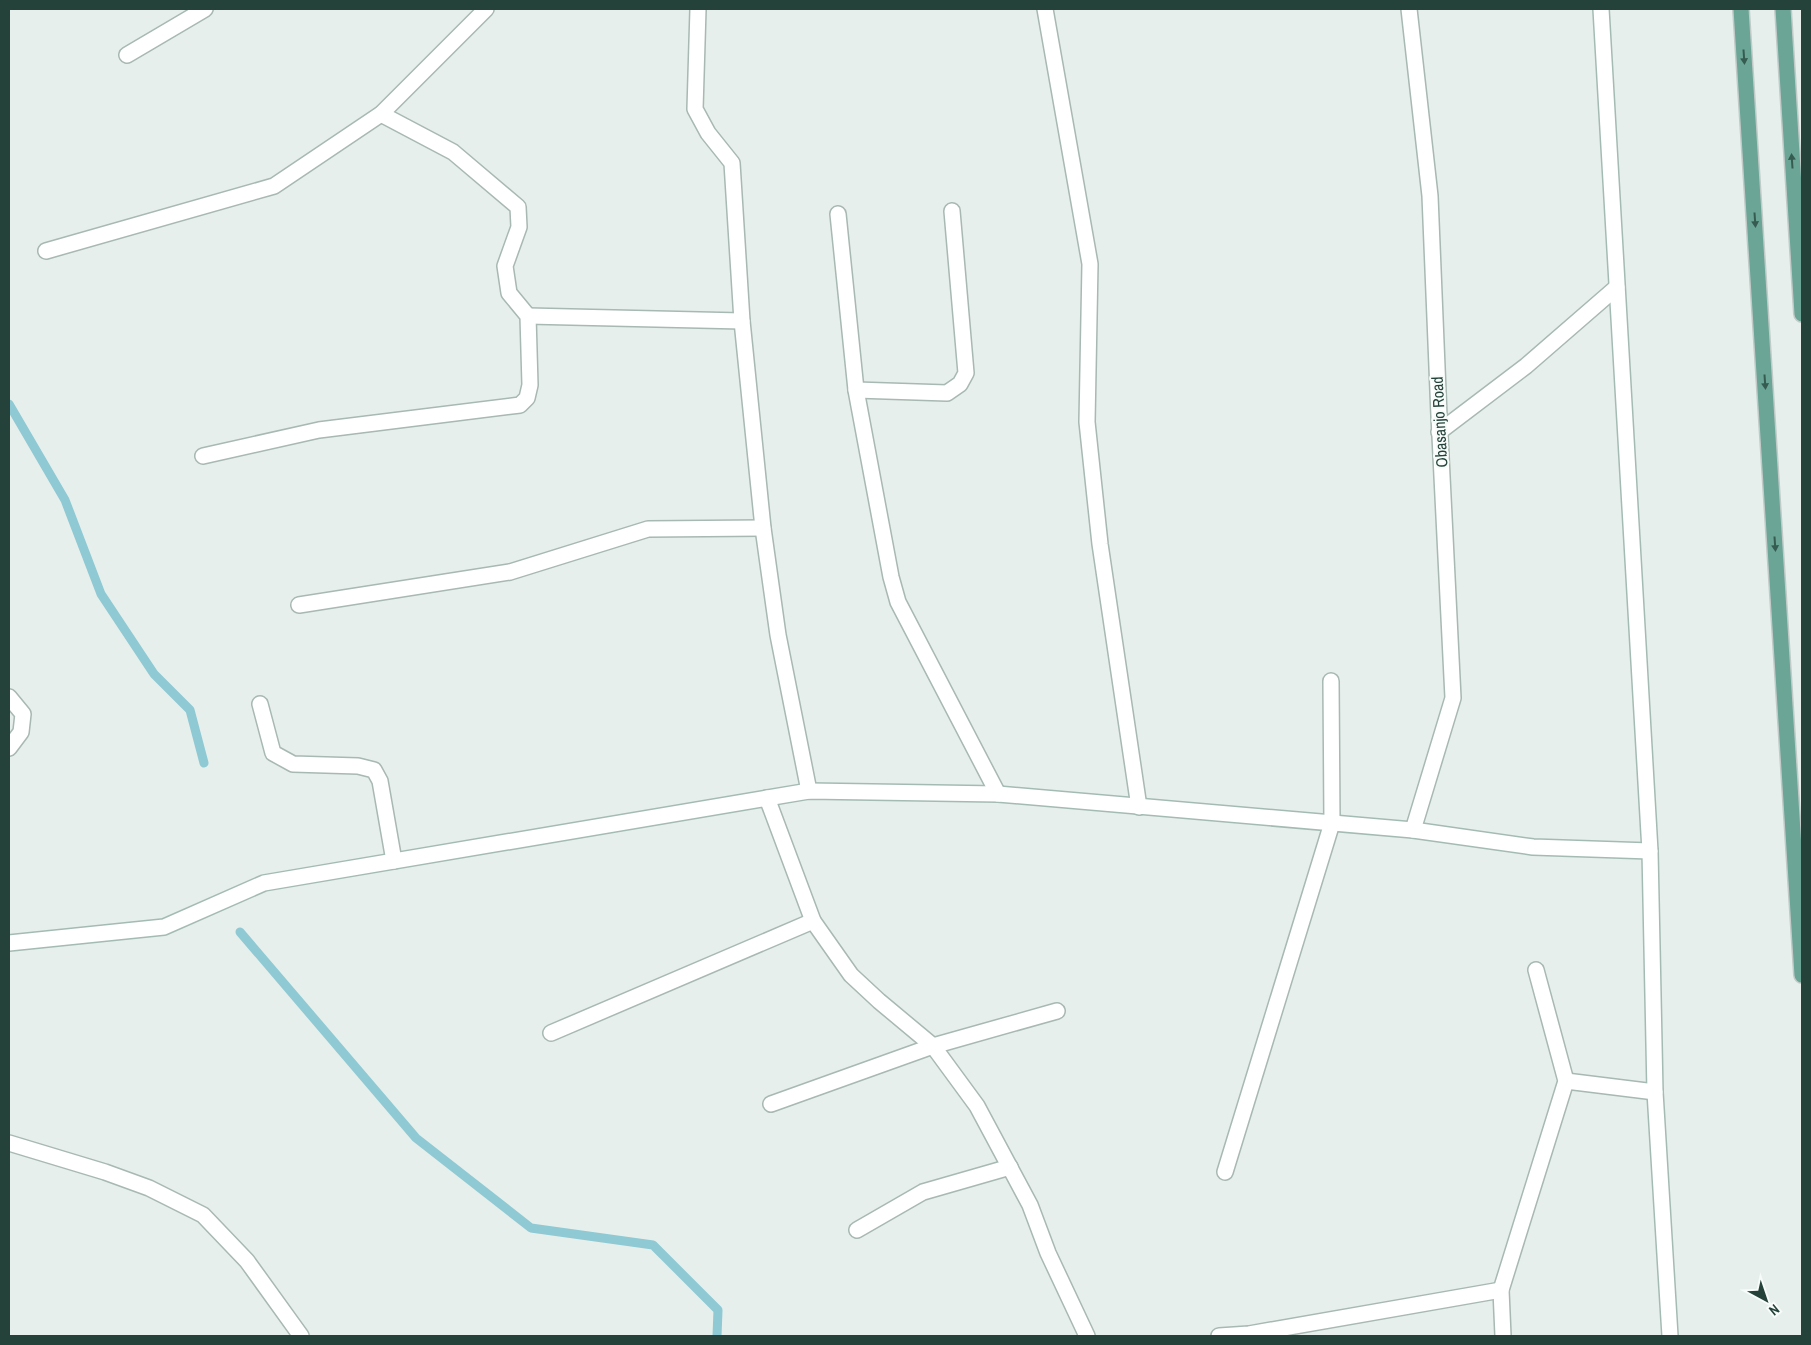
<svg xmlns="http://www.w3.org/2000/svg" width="1811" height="1345" font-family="'Archivo Narrow',sans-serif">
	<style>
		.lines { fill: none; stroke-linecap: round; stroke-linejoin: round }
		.stream { stroke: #8ec9d4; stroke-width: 9 }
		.street-casing { stroke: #a8b8b2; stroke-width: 18 }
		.secondary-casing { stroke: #a4bbb3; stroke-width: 18 }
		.primary-casing { stroke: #c2cac8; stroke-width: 18 }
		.street { stroke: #fff; stroke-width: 15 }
		.secondary { stroke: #fff; stroke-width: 15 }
		.primary { stroke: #6aa596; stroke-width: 15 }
		.oneway { fill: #365b51 }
		.labels { text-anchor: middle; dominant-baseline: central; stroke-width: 4; stroke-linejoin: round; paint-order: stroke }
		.street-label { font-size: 16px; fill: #24423a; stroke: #f7fbf9 }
	</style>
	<rect width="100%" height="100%" fill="#e6efeb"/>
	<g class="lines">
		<!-- stream -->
		<g class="stream">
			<polyline points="9,404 65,500 101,594 154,674 190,710 204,763"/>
			<polyline points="240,932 416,1138 531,1228 653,1245 718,1310 717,1336"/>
		</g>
		<!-- street casing -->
		<g class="street-casing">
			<g id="street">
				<polyline points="698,9 695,109 708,133 732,163 742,321 763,528 778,635 809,791"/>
				<polyline points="1045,9 1090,264 1087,422 1100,544 1139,807"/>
				<polyline points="1409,9 1430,196 1439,416 1453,698 1413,830"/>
				<polyline points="127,55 205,9"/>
				<polyline points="838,214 856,390 891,577 898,602 998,794"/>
				<polyline points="46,251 274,186 381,114 486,9"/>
				<polyline points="528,316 742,321"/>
				<polyline points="856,390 947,393 960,384 966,373 952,211"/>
				<polyline points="1439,432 1526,366 1617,287"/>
				<polyline points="203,456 319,430 520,405 527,398 530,385 528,316 509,293 505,266 519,227 518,207 453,152 381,114"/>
				<polyline points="299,605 510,572 648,529 763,528"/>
				<polyline points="9,697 23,714 21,732 9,748"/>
				<polyline points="260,704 273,753 293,764 358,766 374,770 380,781 394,861"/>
				<polyline points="767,798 813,921 851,975 879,1001 933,1046 977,1106 1030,1205 1048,1253 1087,1336"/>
				<polyline points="551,1033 813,921"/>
				<polyline points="1566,1081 1655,1092"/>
				<polyline points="771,1104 933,1046 1057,1011"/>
				<polyline points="9,1143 105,1172 149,1188 203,1215 247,1261 301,1336"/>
				<polyline points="1225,1172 1332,823 1331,681"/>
				<polyline points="857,1230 923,1192 1010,1167"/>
				<polyline points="1219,1336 1249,1334 1501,1290"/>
				<polyline points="1503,1336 1501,1290 1566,1081 1536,970"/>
			</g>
		</g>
		<!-- secondary casing -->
		<g class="secondary-casing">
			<g id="secondary">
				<polyline points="1601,9 1650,851 1655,1092 1670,1336"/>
				<polyline points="9,943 164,927 264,883 809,791 998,794 1413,830 1533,847 1650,851"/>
			</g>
		</g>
		<!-- primary casing -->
		<g class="primary-casing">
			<g id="primary">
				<polyline points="1741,9 1802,975"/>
				<polyline points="1783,9 1802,314"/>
			</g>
		</g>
		<!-- street -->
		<use href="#street" class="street"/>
		<!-- secondary -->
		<use href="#secondary" class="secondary"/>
		<!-- primary -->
		<use href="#primary" class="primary"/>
	</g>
	<!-- one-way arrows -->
	<defs><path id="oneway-solid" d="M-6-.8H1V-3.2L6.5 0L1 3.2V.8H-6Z" transform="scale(1.25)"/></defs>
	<g class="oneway">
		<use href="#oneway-solid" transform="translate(1744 57) rotate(86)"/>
		<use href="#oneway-solid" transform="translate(1792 161) rotate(-94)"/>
		<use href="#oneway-solid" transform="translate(1755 220) rotate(86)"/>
		<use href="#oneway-solid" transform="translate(1765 382) rotate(86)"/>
		<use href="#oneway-solid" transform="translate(1775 544) rotate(86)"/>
	</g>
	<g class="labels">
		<!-- street labels -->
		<g class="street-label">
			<text transform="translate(1439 422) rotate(-93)">Obasanjo Road</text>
		</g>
	</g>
	<!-- border -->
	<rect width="1811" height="1345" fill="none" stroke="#24423a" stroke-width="20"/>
	<!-- north arrow -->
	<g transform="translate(1766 1300) rotate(140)" stroke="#f7fbf9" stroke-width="4" paint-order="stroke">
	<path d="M0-4L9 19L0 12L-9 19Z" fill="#24423a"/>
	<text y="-8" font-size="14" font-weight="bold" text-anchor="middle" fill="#24423a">N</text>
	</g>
</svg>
